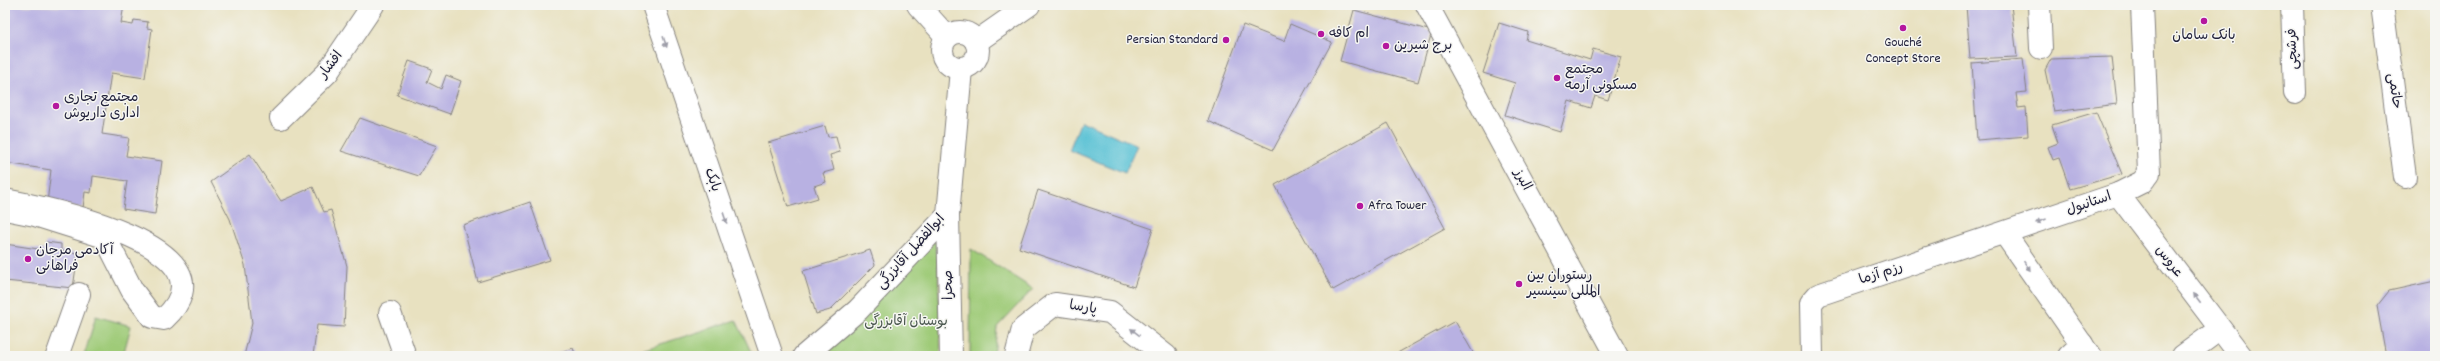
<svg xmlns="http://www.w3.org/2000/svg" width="2440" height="361" font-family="Dekko,'Playpen Sans Arabic',sans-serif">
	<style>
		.green { fill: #9fcb78; stroke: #60765a }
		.water { fill: #58c1d4; stroke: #3d7288 }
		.building { fill: #b8b1e2 }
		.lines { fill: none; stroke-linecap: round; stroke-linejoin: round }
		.minor-casing { stroke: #85827e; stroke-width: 24 }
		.minor { stroke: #fff; stroke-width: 22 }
		.oneway { fill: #9c9ca7 }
		.poi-dot { fill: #b5179e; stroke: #f6f6f2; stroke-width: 1.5 }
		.labels { text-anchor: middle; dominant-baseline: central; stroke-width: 3; stroke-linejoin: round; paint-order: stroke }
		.poi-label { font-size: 14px; fill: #22223b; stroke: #f6f6f2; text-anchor: start }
		.street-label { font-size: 14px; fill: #22223b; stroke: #f6f6f2 }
		.park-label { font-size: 14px; fill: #48554d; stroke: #f6f6f2 }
	</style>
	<rect width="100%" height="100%" fill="#f6f6f2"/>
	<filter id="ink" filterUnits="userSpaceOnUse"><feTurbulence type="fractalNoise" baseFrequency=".025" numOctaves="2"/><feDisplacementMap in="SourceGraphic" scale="8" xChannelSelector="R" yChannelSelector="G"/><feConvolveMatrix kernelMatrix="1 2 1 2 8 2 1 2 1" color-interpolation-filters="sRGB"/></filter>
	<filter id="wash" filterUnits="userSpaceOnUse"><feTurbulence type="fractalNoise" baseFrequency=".012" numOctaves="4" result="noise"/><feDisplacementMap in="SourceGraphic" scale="16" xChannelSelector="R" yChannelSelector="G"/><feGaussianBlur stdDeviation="0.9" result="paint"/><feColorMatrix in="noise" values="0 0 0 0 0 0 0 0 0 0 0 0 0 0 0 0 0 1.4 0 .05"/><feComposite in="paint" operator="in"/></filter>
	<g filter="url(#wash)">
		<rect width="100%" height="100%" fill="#e8e1c0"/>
		<!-- green -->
		<g class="green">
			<polygon points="937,238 941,356 817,356"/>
			<polygon points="971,249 1033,289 997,327 994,356 970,356"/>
			<polygon points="96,316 131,326 123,356 84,356"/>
			<polygon points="736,320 753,356 623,356"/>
		</g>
		<!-- water -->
		<polygon class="water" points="1081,121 1137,145 1125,173 1069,150"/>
		<g id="blocks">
			<!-- building -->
			<g class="building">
				<polygon points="5,5 66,7 67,5 124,5 121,23 133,25 134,20 148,22 147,28 152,29 145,78 111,73 102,134 129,138 126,156 162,161 155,214 123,209 127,181 93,176 91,193 85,192 83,208 47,203 51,170 5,163"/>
				<polygon points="1966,5 2011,5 2017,57 1970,59"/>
				<polygon points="1354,10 1432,31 1418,82 1340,61"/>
				<polygon points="1499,23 1528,32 1526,40 1590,60 1593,49 1621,57 1608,100 1595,96 1591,108 1569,101 1560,132 1505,115 1515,83 1483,73"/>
				<polygon points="1290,24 1332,42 1273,150 1208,121 1243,25 1284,41"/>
				<polygon points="2112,57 2117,104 2054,112 2045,70 2051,59"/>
				<polygon points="2023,59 2027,92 2016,93 2018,108 2026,107 2028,136 1977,140 1972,63"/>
				<polygon points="409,61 432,69 427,82 441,89 446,75 461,81 450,114 397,95"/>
				<polygon points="2096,112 2122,174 2070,189 2059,158 2053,160 2048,147 2058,143 2052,125"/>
				<polygon points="360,118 437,146 419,176 341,151"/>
				<polygon points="1388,123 1445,228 1333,290 1275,185"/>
				<polygon points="825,126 828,137 836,136 840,152 830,155 834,170 823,173 826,182 814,186 818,198 788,207 768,143"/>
				<polygon points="250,154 281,201 313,187 324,212 331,210 347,266 344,327 317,325 313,356 244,356 252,323 245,265 230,219 211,182"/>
				<polygon points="1038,190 1153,229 1134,287 1019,248"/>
				<polygon points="530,202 550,260 478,282 463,225"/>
				<polygon points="46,242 61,244 61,251 78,253 73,288 5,281 5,244 45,250"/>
				<polygon points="870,250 875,265 830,310 816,314 803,271"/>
				<polygon points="2435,281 2435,356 2386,356 2377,306 2389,291"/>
				<polygon points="1455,321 1475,356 1392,356"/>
				<polygon points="573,348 576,356 550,356"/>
			</g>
		</g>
	</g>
	<g filter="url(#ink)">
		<use href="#blocks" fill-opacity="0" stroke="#85827e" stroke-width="1"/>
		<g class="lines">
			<!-- minor casing -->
			<g class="minor-casing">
				<g id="minor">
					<polyline points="653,5 772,356"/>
					<polyline points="918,5 947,37"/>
					<polyline points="1427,5 1617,356"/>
					<polyline points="2039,5 2041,48"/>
					<polyline points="2292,5 2295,93"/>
					<polyline points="2382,5 2405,177"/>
					<circle cx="960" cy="50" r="18"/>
					<polyline points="976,42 1029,5"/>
					<polyline points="281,118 327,73 373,5"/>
					<polyline points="2118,194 2241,356"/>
					<path d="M5,200C47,208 242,247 164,319L152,317L132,290L105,237L35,215L5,209"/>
					<polyline points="948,215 951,356"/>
					<polyline points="2005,234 2090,356"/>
					<polyline points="390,313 405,356"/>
					<polyline points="57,356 79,294"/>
					<polyline points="804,356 858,310 948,215 961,69"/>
					<polyline points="1016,356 1023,329 1055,304 1110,312 1166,356"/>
					<polyline points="1812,356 1811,303 1818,295 2118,194 2142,182 2149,173 2142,5"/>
					<polyline points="2069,356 2082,344"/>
					<polyline points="2183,356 2220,329"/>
				</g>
			</g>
			<!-- minor -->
			<use href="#minor" class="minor"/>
		</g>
		<!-- one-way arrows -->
		<defs><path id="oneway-solid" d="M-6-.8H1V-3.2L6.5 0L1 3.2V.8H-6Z"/></defs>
		<g class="oneway">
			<use href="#oneway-solid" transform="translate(665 42) rotate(71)"/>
			<use href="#oneway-solid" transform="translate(725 218) rotate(71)"/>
			<use href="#oneway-solid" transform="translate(2041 221) rotate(160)"/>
			<use href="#oneway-solid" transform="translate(2027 266) rotate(55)"/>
			<use href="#oneway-solid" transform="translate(2197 298) rotate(-127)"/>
			<use href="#oneway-solid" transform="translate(1135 332) rotate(-143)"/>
		</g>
	</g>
	<!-- markers -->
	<g class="poi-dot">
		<circle cx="2204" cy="21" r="4"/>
		<circle cx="1903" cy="28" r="4"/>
		<circle cx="1321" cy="34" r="4"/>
		<circle cx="1226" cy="40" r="4"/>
		<circle cx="1386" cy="46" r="4"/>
		<circle cx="1557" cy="78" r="4"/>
		<circle cx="56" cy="106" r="4"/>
		<circle cx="1360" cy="206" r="4"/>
		<circle cx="28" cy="259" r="4"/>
		<circle cx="1519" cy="284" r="4"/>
	</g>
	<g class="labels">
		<!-- poi labels -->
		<g class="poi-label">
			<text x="1329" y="34">ام کافه</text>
			<text x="2204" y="36" text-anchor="middle">بانک سامان</text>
			<text x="1218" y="40" text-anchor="end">Persian Standard</text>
			<text x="1903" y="43" text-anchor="middle">Gouché<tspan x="1903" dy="16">Concept Store</tspan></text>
			<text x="1394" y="46">برج شیرین</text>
			<text x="1565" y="70">مجتمع<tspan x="1565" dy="16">مسکونی آرمه</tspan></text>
			<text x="64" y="98">مجتمع تجاری<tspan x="64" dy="16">اداری داریوش</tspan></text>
			<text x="1368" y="206">Afra Tower</text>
			<text x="36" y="251">آکادمی مرجان<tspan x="36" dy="16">فراهانی</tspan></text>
			<text x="1527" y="276">رستوران بین<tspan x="1527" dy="16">المللی سینسیر</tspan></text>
		</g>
		<!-- street labels -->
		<g class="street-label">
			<text transform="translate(2293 49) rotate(-92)">فرشچی</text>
			<text transform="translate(331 65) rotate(-52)">افشار</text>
			<text transform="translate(2394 91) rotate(82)">حاتمی</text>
			<text transform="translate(712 180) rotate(71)">بابک</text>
			<text transform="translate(1522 180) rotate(62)">البرز</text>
			<text transform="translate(2089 204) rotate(-19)">استانبول</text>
			<text transform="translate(911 252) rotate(-48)">ابوالفضل آقابزرگی</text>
			<text transform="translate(2169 262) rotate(53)">عروس</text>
			<text transform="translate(1881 274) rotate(-18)">رزم آزما</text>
			<text transform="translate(949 285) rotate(-91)">صحرا</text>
			<text transform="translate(1083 308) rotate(9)">پارسا</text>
		</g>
		<!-- park labels -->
		<g class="park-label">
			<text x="906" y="322">بوستان آقابزرگی</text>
		</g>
	</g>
	<!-- margin -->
	<rect width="2440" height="361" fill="none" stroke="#f6f6f2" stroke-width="20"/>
</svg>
